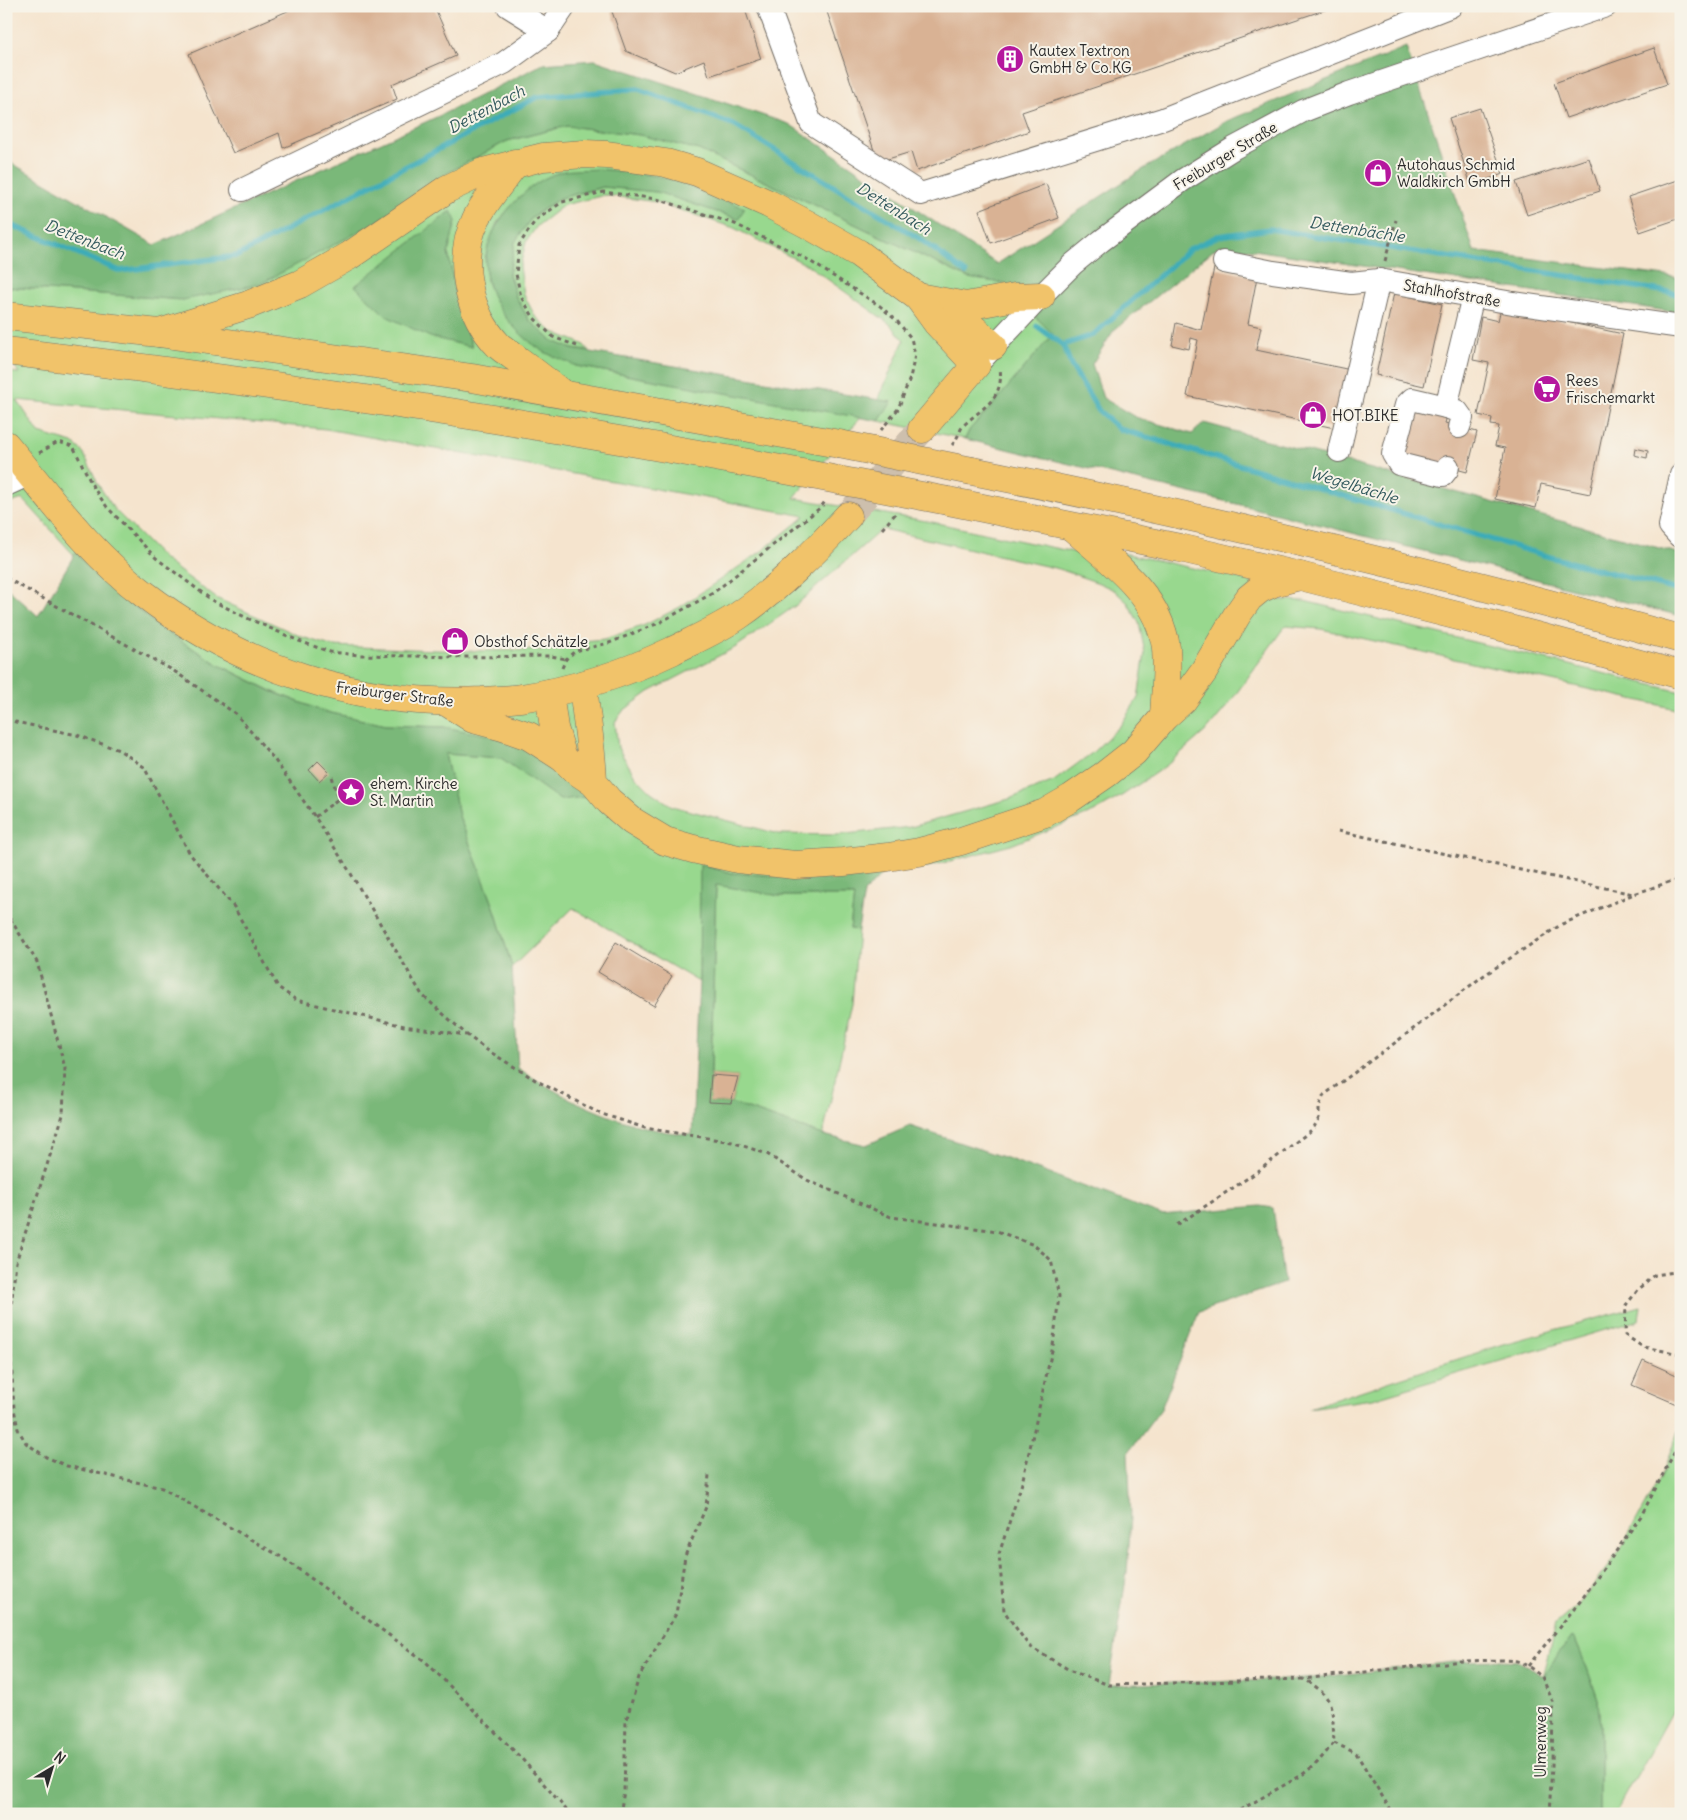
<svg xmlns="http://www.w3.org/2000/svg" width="1687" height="1820" font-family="Delius,sans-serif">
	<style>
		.green { fill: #98d88e; stroke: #62825c; fill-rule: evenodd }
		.forest { fill: #7ab879; stroke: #527252 }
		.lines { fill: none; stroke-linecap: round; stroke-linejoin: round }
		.stream { stroke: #3cacb8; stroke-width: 5.5 }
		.building { fill: #d9b294 }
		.major-tunnel { stroke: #cdbfad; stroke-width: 28; stroke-dasharray: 28 14; stroke-linecap: butt }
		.minor-casing { stroke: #726c64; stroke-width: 24 }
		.major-casing { stroke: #726c64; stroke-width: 29 }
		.highway-casing { stroke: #726c64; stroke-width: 29 }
		.path { stroke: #726c64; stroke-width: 3; stroke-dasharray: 4 4; stroke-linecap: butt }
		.minor { stroke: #fff; stroke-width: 22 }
		.major { stroke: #f1c36a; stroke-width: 28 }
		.highway { stroke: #f1c36a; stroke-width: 28 }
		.highway-bridge-casing { stroke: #726c64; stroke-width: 29; stroke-linecap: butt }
		.highway-bridge { stroke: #f1c36a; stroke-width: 28 }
		.labels { text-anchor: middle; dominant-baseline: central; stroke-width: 4; stroke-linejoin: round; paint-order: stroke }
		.poi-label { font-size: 15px; fill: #2b2b2b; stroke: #f7f3e8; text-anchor: start }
		.street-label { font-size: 15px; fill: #2b2b2b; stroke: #f7f3e8 }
		.water-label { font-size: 16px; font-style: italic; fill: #31585c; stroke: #f7f3e8 }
	</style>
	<rect width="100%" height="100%" fill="#f7f3e8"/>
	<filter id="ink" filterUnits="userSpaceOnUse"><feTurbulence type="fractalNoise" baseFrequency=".02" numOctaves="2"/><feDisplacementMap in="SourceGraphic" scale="10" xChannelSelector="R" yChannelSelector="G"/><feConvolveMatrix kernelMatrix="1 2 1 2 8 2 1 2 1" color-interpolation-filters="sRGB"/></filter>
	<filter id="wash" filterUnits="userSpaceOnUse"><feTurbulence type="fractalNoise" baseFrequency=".0096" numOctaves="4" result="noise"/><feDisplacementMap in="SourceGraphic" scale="20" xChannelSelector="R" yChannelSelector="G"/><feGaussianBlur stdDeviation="1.12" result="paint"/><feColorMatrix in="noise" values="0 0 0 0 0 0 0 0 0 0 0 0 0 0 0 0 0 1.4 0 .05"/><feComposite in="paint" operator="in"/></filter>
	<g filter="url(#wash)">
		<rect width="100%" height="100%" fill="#f5e4ce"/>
		<!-- green -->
		<g class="green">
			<path d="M567,126L640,135L699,150L968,278L1004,283L1015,297L1054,334L990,408L970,429L965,439L879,421L891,402L878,400L904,340L890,324L809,266L734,228L657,202L605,195L564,205L537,226L526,242L520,266L524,295L535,316L551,331L583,344L589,351L572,349L551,340L529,320L516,297L509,274L515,241L532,217L560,198L603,187L657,192L738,219L638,173L513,204L497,223L490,241L485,258L487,282L496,302L507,319L576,366L861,417L794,498L932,522L1083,554L1123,553L1247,580L1281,600L1304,601L1681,692V710L1321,629L1285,626L1228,705L1208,729L1167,765L1123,795L1094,812L1011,845L927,867L791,877L732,873L701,865L699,982L573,908L512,967L494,907L459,816L445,754L501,758L585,798L444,727L386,725L322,711L274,692L219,665L162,629L92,572L77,553L74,555L23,499L6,504V372L19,373L6,352V287L183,300L449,172L507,141ZM456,221L448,253L457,299L472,347L356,286ZM17,400L326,429L805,516L762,551L680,607L645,625L605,639L569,642L554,650L463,651L331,646L302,637L216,598L166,561L115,510L99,486L83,452L73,443L39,433ZM882,529L1059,569L1099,583L1114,590L1128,603L1139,623L1145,653L1138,698L1120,726L1092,753L1054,781L1009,799L911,827L837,835L779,834L672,806L651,792L635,776L618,748L615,722L623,711L649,692L736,647L795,606Z"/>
			<polygon points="716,884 780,896 854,896 850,929 858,930 852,1004 823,1135 731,1103 738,1077 711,1075"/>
			<polygon points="1641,1306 1639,1320 1372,1399 1309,1408 1507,1343"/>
			<polygon points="1681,1423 1681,1696 1616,1814 1600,1814 1600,1727 1598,1700 1587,1668 1573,1635 1542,1677 1556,1624 1579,1604 1619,1552 1664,1470"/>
		</g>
		<!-- forest -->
		<g class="forest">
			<polygon points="1406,47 1474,251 1681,278 1681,313 1220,245 1114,330 1092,364 1103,398 1135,417 1192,434 1204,423 1681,554 1681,616 1245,506 965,439 970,429 990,408 1053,334 1015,297 1004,283 968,278 699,150 640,135 567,126 507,141 449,172 377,222 260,284 183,300 6,287 6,160 155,245 441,115 543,64 595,60 789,124 997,264 1140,171 1227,121"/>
			<path d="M598,169L638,173L675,180L745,208L738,219L657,192L603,187L560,198L532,217L515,242L509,274L516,297L529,320L551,340L572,349L892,402L879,421L576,366C564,360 549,356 538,348C491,314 465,263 506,212C520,195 537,179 560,172C571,169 586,170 598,169Z"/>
			<polygon points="451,211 456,221 448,253 457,299 472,347 430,337 386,316 355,286"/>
			<path d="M76,552L92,572L162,629L219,665L273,692L322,711L386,725L444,727L497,737L525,748L574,786L585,797L560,800L501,758L445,754L459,816L494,907L512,967L518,1068C570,1103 629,1130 692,1135L699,982L700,865L732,873L791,877L887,869L864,893L858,930L850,929L854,896H780L716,885L710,1102L731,1103L823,1135L866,1145L910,1126L1009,1159L1161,1215L1260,1206L1273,1208L1284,1283L1199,1312L1161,1409L1128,1453L1131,1516L1127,1572L1109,1685L1303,1679L1462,1661L1502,1660L1517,1661L1528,1666L1542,1676L1573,1635L1587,1668L1598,1700L1600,1727V1814H6V587L38,616Z"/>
		</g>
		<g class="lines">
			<!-- stream -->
			<g class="stream">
				<polyline points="6,223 120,271 237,256 537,97 638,89 732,124 920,239 966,273"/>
				<polyline points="1037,326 1063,345"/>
				<polyline points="1063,345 1071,365 1099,411 1119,429 1550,557 1681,591"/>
				<polyline points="1063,345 1093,335 1190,249 1218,236 1270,229 1681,294"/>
			</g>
		</g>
		<g id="blocks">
			<!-- building -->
			<g class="building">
				<polygon points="299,6 434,6 456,56 392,84 397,99 283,148 279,133 233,153 189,54"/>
				<polygon points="610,6 744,6 761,59 709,76 704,60 675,72 626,51"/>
				<polygon points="825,6 1332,6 1333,7 1022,112 1029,131 917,171 911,152 878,162"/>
				<polygon points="1654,48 1667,84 1566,118 1554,83"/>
				<polygon points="1480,108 1503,174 1471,185 1449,118"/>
				<polygon points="1589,158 1600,191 1527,215 1516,182"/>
				<polygon points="1681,179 1681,218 1640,232 1628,197"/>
				<polygon points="1046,184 1059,218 991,243 979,210"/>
				<polygon points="1214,268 1257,277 1248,324 1261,327 1256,350 1351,370 1339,429 1187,396 1198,340 1191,338 1189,349 1172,345 1176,323 1201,330"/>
				<polygon points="1394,293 1442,304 1424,386 1376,375"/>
				<polygon points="1501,308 1623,334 1590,494 1541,484 1536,508 1495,499 1505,448 1495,446 1499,426 1491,425 1492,418 1478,415 1489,363 1473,360 1481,317 1498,321"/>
				<polygon points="1414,404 1448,413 1445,423 1477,432 1467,472 1401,454"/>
				<polygon points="1635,448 1648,451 1647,458 1634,455"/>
				<polygon points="318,761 329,772 319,781 309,770"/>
				<polygon points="616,942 672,976 654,1006 598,972"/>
				<polygon points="711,1075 738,1077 731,1103 709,1102"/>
				<polygon points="1678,1134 1681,1134 1681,1162 1676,1161"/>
				<polygon points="1643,1360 1681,1377 1681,1406 1632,1385"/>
			</g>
		</g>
	</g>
	<g filter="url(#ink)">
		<use href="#blocks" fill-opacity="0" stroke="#726c64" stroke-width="1"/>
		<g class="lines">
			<!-- major-tunnel -->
			<polyline class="major-tunnel" points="848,516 922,429"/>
			<!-- minor casing -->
			<g class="minor-casing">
				<g id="minor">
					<polyline points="508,6 548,31"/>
					<polyline points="768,6 811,123 921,194 1163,119 1451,6"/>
					<polyline points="242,190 504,63 548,31 565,6"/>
					<polyline points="1224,262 1273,272 1351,283 1379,280 1513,303 1681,327"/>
					<polyline points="982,359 1041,296 1073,264 1101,241 1183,180 1234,148 1303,111 1349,93 1606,6"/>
					<polyline points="1446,407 1457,411 1462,418 1459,427"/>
					<polyline points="1339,451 1379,280"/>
					<polyline points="1448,467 1447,470 1443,475 1399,464 1393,454 1406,405 1412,399 1446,407 1473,296"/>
					<polyline points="6,485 30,474"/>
					<polyline points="1679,536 1670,526 1681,475"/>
				</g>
			</g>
			<!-- major casing -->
			<g class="major-casing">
				<g id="major">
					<polyline points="922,429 976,365"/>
					<path d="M6,445C49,496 90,554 144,594C241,668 360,707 482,701C495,700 508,700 521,698C574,690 624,674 672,651C694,640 717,630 738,616C779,588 814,553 848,516"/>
				</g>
			</g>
			<!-- highway casing -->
			<g class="highway-casing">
				<g id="highway">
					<path d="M515,163C502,182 486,199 476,219C456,260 468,314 499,346C505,351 512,355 518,360C532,370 546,381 560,392"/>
					<polyline points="918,297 966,306 1015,297 1041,296"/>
					<polyline points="945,303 993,346"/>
					<polyline points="6,316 159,333 472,378 839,444"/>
					<polyline points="159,333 248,305 300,284 349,256 447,189 483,172 543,157 585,154 607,155 666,163 697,172 769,204 807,224 858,253 918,297 937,323 976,365"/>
					<path d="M6,351C276,383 545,424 812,475"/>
					<path d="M972,471C1210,518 1447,575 1681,639"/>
					<polyline points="948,501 1180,548 1300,576 1533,635 1681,675"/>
					<path d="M1072,527C1109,560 1159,594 1166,648C1168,671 1165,694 1164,717"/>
					<path d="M583,685C586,717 592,749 593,782"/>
					<polyline points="549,693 554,728 563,758"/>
					<polyline points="448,703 473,719 503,727 529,736 563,758 575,770 593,782 609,801 632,821 665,841 693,849 738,859 795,865 843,862 888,857 919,852 961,841 1045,813 1071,798 1106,774 1134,752 1164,717 1183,700 1204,671 1237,615 1249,598 1260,589 1273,583 1300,576"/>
				</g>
			</g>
			<!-- path -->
			<g class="path">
				<polyline points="1385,261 1396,220"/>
				<polyline points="577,346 553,337 534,318 521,297 516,274 519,245 535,221 562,202 604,192 657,199 735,224 805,258 880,306 897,321 911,338 915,355 910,378 898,409 881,430"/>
				<path d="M952,445C958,439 960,428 964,425C984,406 1004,399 1000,368"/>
				<polyline points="39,453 58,442 73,446 93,487 107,507 156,558 213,601 247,618 299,641 330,652 359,655 463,657 551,656 566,659"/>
				<polyline points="882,529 896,513"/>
				<polyline points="6,578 174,671 236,714 274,759 315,817 350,872 422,995 467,1035 487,1050 537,1081 599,1113 645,1128 732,1142 767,1154 807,1180 891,1217 997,1231 1034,1245 1051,1260 1059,1296 1053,1346 1022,1483 999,1554 1004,1611 1029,1646 1071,1671 1109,1685 1303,1679 1462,1661 1502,1660 1517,1661 1528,1666 1542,1677 1553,1702 1552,1766 1549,1814"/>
				<polyline points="562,668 566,659 575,651 609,643 659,623 713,593 821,507 826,500"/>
				<polyline points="6,720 77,735 119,750 144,767 190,854 234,907 278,987 296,1000 404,1026 466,1035"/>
				<polyline points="315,817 338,799 332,776"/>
				<polyline points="1338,831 1633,894"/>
				<polyline points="6,912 37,962 65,1068 63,1115 16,1262 9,1324 14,1409 18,1429 26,1443 46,1457 67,1466 162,1488 283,1558 426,1662 522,1759 570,1814"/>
				<polyline points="1177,1225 1257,1172 1313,1129 1319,1118 1319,1106 1324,1095 1396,1042 1483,976 1562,924 1634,894 1681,878"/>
				<polyline points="1681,1244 1675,1272 1655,1275 1638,1290 1626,1305 1625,1335 1643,1347 1681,1354"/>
				<polyline points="1528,1666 1582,1599 1641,1516 1681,1440"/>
				<polyline points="1334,1743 1356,1753 1393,1814"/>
				<polyline points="620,1814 624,1791 626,1721 639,1677 676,1614 685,1556 706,1507 709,1475"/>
				<path d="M1233,1814L1302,1775L1317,1763L1334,1743C1332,1708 1336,1698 1304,1679"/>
			</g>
			<!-- minor -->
			<use href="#minor" class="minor"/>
			<!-- major -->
			<use href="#major" class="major"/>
			<!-- highway -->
			<use href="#highway" class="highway"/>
			<!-- highway-bridge casing -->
			<g class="highway-bridge-casing">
				<g id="highway-bridge">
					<polyline points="839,444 972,471"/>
					<polyline points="812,475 948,501"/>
				</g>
			</g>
			<!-- highway-bridge -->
			<use href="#highway-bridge" class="highway-bridge"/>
		</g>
	</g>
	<!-- icons -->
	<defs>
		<g id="building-disc" transform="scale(1.4375)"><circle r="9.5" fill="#b5179e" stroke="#f7f3e8"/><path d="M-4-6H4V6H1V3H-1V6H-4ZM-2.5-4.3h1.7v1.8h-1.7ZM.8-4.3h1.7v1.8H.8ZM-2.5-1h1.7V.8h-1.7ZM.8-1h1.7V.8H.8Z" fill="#fff"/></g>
		<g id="shop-disc" transform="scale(1.4375)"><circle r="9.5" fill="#b5179e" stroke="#f7f3e8"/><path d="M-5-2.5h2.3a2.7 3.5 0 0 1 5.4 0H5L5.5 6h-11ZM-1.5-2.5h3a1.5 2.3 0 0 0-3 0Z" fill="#fff"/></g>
		<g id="supermarket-disc" transform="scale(1.4375)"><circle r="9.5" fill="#b5179e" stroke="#f7f3e8"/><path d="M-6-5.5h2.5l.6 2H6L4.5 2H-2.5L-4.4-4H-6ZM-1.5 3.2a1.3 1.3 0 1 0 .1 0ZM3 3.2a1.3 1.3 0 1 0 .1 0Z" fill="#fff"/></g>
		<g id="sight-disc" transform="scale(1.4375)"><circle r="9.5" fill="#b5179e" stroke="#f7f3e8"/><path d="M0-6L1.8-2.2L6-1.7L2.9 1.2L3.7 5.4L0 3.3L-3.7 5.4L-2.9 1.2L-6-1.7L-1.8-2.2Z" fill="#fff"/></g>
	</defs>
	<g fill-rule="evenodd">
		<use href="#building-disc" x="1010" y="59"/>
		<use href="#shop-disc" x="1378" y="173"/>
		<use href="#supermarket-disc" x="1547" y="389"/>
		<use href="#shop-disc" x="1313" y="415"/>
		<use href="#shop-disc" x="455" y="641"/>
		<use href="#sight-disc" x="351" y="792"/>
	</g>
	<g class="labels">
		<!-- poi labels -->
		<g class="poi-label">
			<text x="1029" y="50">Kautex Textron<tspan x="1029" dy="17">GmbH &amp; Co.KG</tspan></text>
			<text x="1397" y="164">Autohaus Schmid<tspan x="1397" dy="17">Waldkirch GmbH</tspan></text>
			<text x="1566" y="380">Rees<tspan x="1566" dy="17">Frischemarkt</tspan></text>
			<text x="1332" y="415">HOT.BIKE</text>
			<text x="474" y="641">Obsthof Schätzle</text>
			<text x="370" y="783">ehem. Kirche<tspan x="370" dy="17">St. Martin</tspan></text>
		</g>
		<!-- street labels -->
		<g class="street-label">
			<text transform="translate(1225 156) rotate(-31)">Freiburger Straße</text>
			<text transform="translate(1452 293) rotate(10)">Stahlhofstraße</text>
			<text transform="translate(395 694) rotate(7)">Freiburger Straße</text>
			<text transform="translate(1540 1742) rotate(-90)">Ulmenweg</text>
		</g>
		<!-- water labels -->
		<g class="water-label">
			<text transform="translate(486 109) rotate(-28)">Dettenbach</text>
			<text transform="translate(894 208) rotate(32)">Dettenbach</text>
			<text transform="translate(1357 229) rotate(9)">Dettenbächle</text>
			<text transform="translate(85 239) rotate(21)">Dettenbach</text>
			<text transform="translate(1354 485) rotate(17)">Wegelbächle</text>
		</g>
	</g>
	<!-- margin -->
	<rect width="1687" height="1820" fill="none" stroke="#f7f3e8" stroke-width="25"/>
	<!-- north arrow -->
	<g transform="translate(52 1768) rotate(38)" stroke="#f7f3e8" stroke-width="4" paint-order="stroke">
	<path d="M0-4L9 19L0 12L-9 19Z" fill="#2b2b2b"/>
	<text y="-8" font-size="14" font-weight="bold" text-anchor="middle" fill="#2b2b2b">N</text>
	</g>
</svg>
